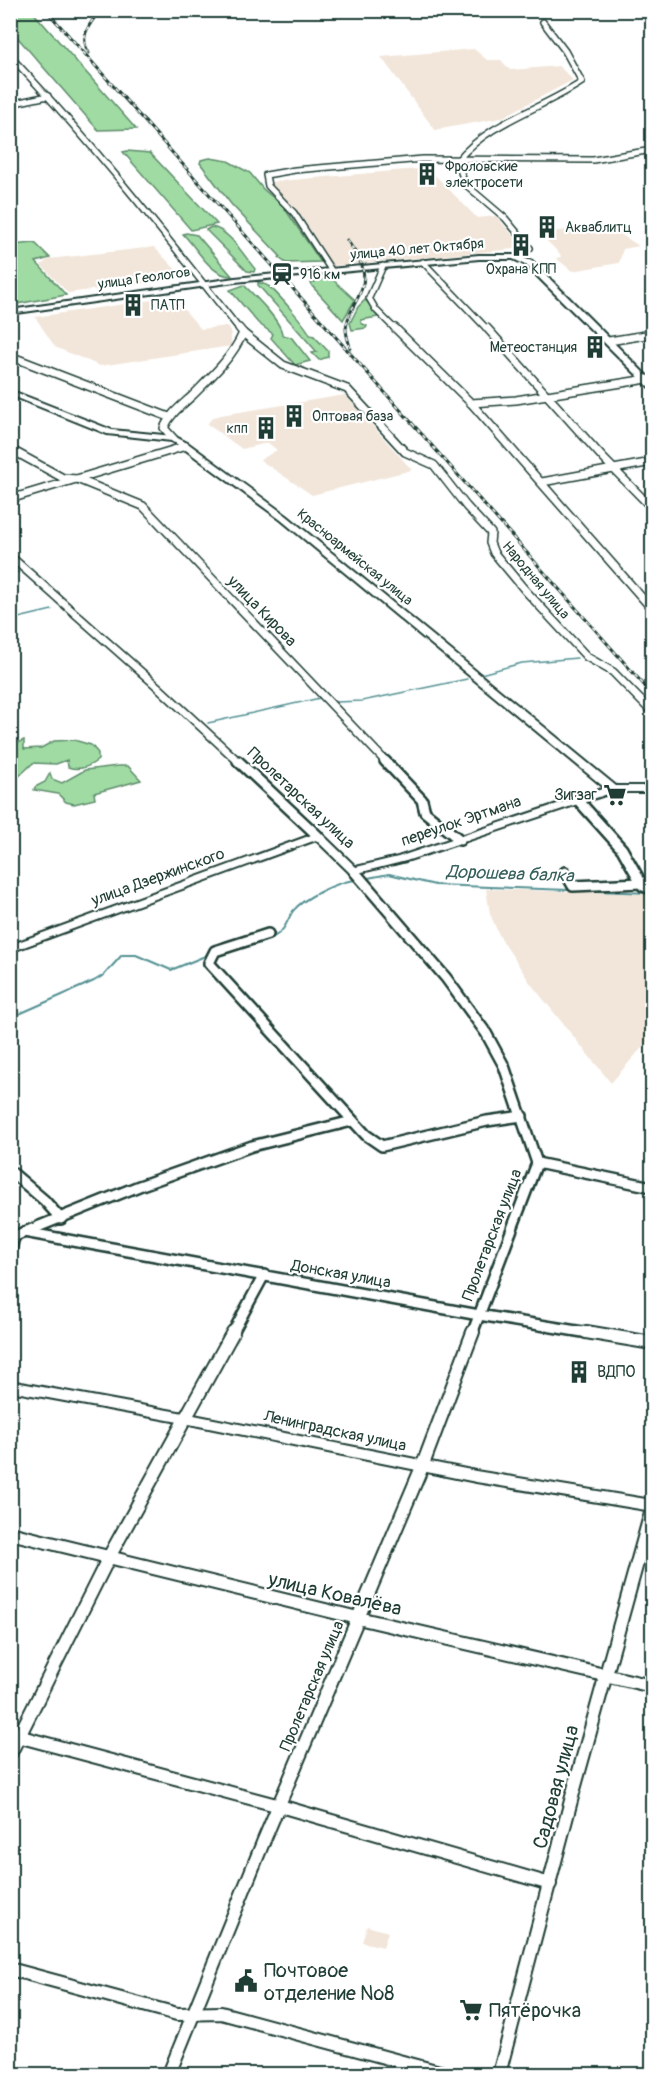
<svg xmlns="http://www.w3.org/2000/svg" width="663" height="2085" font-family="Pangolin,sans-serif">
	<style>
		.built { fill: #f2e6da }
		.green { fill: #9fdba3; stroke: #5f8c6c; stroke-width: 1.5 }
		.lines { fill: none; stroke-linecap: round; stroke-linejoin: round }
		.stream-far1 { stroke: #559193; stroke-width: 1.5 }
		.stream { stroke: #559193; stroke-width: 2 }
		.minor-far3-casing { stroke: #1f3d34; stroke-width: 8 }
		.minor-far2-casing { stroke: #1f3d34; stroke-width: 10 }
		.minor-far1-casing { stroke: #1f3d34; stroke-width: 14 }
		.minor-casing { stroke: #1f3d34; stroke-width: 16 }
		.tertiary-casing { stroke: #1f3d34; stroke-width: 4 }
		.minor-far3 { stroke: #fff; stroke-width: 5 }
		.minor-far2 { stroke: #fff; stroke-width: 7 }
		.minor-far1 { stroke: #fff; stroke-width: 9 }
		.minor { stroke: #fff; stroke-width: 12 }
		.tertiary { fill: #fff; fill-rule: evenodd }
		.rail-casing { stroke: #1f3d34; stroke-width: 3 }
		.rail { stroke: #fff; stroke-width: 1.5; stroke-dasharray: 4; stroke-linecap: butt }
		.labels { text-anchor: middle; dominant-baseline: central; stroke-width: 4.5; stroke-linejoin: round; paint-order: stroke }
		.far-poi-label { font-size: 14px; fill: #1f3d34; stroke: #fff; text-anchor: start }
		.far-street-label { font-size: 14px; fill: #1f3d34; stroke: #fff }
		.street-label { font-size: 16px; fill: #1f3d34; stroke: #fff }
		.poi-label { font-size: 16px; fill: #1f3d34; stroke: #fff; text-anchor: end }
		.water-label { font-size: 18px; font-style: italic; fill: #36605c; stroke: #fff }
		.near-street-label { font-size: 20px; fill: #1f3d34; stroke: #fff }
		.near-poi-label { font-size: 20px; fill: #1f3d34; stroke: #fff; text-anchor: start }
	</style>
	<rect width="100%" height="100%" fill="#fff"/>
	<filter id="ink" filterUnits="userSpaceOnUse"><feTurbulence type="fractalNoise" baseFrequency=".0167" numOctaves="2"/><feDisplacementMap in="SourceGraphic" scale="12" xChannelSelector="R" yChannelSelector="G"/><feConvolveMatrix kernelMatrix="1 2 1 2 8 2 1 2 1" color-interpolation-filters="sRGB"/></filter>
	<g filter="url(#ink)">
		<!-- built -->
		<g class="built">
			<polygon points="474,49 487,60 501,60 510,70 559,66 573,80 501,118 435,130 381,57"/>
			<polygon points="428,168 477,218 496,216 524,248 332,266 302,217 269,182"/>
			<polygon points="608,226 639,246 623,249 619,263 572,271 556,258 561,257 560,254 539,233"/>
			<polygon points="154,247 184,278 68,293 41,265 49,259"/>
			<polygon points="173,297 201,329 227,326 231,331 231,346 100,366 55,347 35,317"/>
			<polygon points="345,395 412,470 312,495 260,460 277,450 268,443 242,449 207,424 213,417 221,415"/>
			<polygon points="486,889 652,894 652,1036 611,1083 531,984 500,937 490,914"/>
			<polygon points="367,1926 388,1932 383,1947 362,1942"/>
		</g>
		<!-- green -->
		<g class="green">
			<polygon points="10,11 32,11 136,129 98,130 11,30"/>
			<polygon points="127,151 150,153 217,224 191,230 123,152"/>
			<polygon points="210,158 228,161 250,173 263,189 283,206 321,262 286,263 279,258 280,256 231,204 200,163 201,160"/>
			<path d="M211,227C229,229 244,256 255,269L254,272L247,271L206,230Z"/>
			<path d="M186,233L197,235L232,276C210,276 198,249 183,234Z"/>
			<polygon points="35,243 50,258 36,262 66,295 11,305 11,245"/>
			<polygon points="330,277 355,300 343,320 312,286 311,283"/>
			<path d="M258,282C262,284 265,284 268,286C275,290 308,328 310,335L314,336L328,351V357L319,360L312,353L317,352L258,285Z"/>
			<path d="M244,285C255,296 282,322 282,335L291,337L310,361L295,365L271,338L273,334L258,323L230,290Z"/>
			<polygon points="365,300 373,307 373,310 378,317 361,320 361,323 367,326 366,328 352,330 350,323 358,307"/>
			<path d="M24,740V749L41,748L54,741L74,740L91,745L98,753V760C89,767 79,771 68,767L67,760L56,764L33,763L16,779L11,780V755L17,751L13,745Z"/>
			<polygon points="118,766 128,766 141,780 94,793 95,799 74,804 66,802 58,794 34,790 35,787 45,782 50,773 52,779 62,783 85,770"/>
		</g>
		<g class="lines">
			<!-- stream-far1 -->
			<g class="stream-far1">
				<polyline points="10,574 19,572"/>
				<polyline points="10,620 52,610"/>
				<polyline points="481,674 522,663 577,658"/>
				<polyline points="336,702 362,701 467,679"/>
				<polyline points="208,723 320,698"/>
			</g>
			<!-- stream -->
			<g class="stream">
				<polyline points="368,878 389,874 435,885 650,893"/>
				<path d="M234,949C251,946 264,944 278,934C287,928 287,919 293,911C304,897 338,882 355,880"/>
				<polyline points="10,1018 94,981 104,975 122,955 136,955 171,970 210,954"/>
			</g>
			<!-- minor-far3 casing -->
			<g class="minor-far3-casing">
				<g id="minor-far3">
					<path d="M10,56C92,142 166,236 240,330"/>
					<polyline points="10,104 48,96"/>
					<path d="M519,258L530,248L505,218L465,184L457,161C490,121 540,110 582,82L565,51L543,22"/>
					<polyline points="423,262 488,330"/>
					<polyline points="383,266 369,298 376,310 396,330"/>
					<polyline points="331,270 294,213 268,186 266,175 295,170 423,159 593,160 652,150"/>
				</g>
			</g>
			<!-- minor-far2 casing -->
			<g class="minor-far2-casing">
				<g id="minor-far2">
					<polyline points="395,328 471,403 652,609"/>
					<polyline points="487,328 603,458 652,508"/>
					<polyline points="243,333 283,365 347,389 405,452 434,465 466,506 491,533 490,543 494,553 524,589 587,657 613,672 652,712"/>
					<polyline points="609,341 652,334"/>
					<polyline points="10,356 169,417"/>
					<polyline points="471,403 516,400 647,379"/>
					<path d="M174,439L164,428C170,414 181,406 192,396C211,377 232,358 243,333L239,328"/>
					<polyline points="10,449 63,478 77,479 143,506 387,763"/>
					<polyline points="542,482 652,462"/>
					<polyline points="10,499 186,446"/>
					<polyline points="10,556 158,687 240,763"/>
				</g>
			</g>
			<!-- minor-far1 casing -->
			<g class="minor-far1-casing">
				<g id="minor-far1">
					<polyline points="238,761 318,836"/>
					<polyline points="385,761 422,800 425,812 460,840"/>
					<polyline points="578,800 622,849 643,886 652,889"/>
					<polyline points="354,871 446,978 486,1033 504,1066 537,1163 472,1334"/>
					<polyline points="565,872 573,886 641,883"/>
					<polyline points="268,934 215,951 209,963 366,1135 382,1146 487,1121 522,1116"/>
					<polyline points="537,1163 652,1187"/>
					<polyline points="10,1171 44,1200 61,1219"/>
					<polyline points="24,1232 479,1315 595,1334"/>
					<polyline points="10,1238 139,1186 252,1146 352,1121"/>
					<polyline points="10,1254 14,1237"/>
					<polyline points="232,1334 264,1275"/>
				</g>
			</g>
			<!-- minor casing -->
			<g class="minor-casing">
				<g id="minor">
					<polyline points="586,1332 652,1343"/>
					<polyline points="10,1533 358,1618 652,1686"/>
					<polyline points="10,1734 280,1806 550,1884"/>
					<polyline points="10,1754 109,1557 233,1332"/>
					<polyline points="10,1969 177,2014 221,2013 447,2074"/>
					<polyline points="169,2074 264,1840 422,1467 473,1332"/>
					<polyline points="499,2074 573,1793 652,1509"/>
				</g>
			</g>
			<!-- tertiary casing -->
			<g class="tertiary-casing">
				<g id="tertiary">
					<polygon points="479,255 514,255 532,261 652,381 652,387 649,387 526,265 513,259 479,259 235,282 10,314 10,310 235,278"/>
					<polygon points="10,390 112,430 174,436 189,444 287,516 616,786 652,786 652,792 614,792 406,861 354,874 350,873 316,840 10,952 10,945 314,834 322,834 356,867 398,857 605,788 281,520 183,448 172,441 107,434 10,395"/>
					<polygon points="10,1381 184,1413 476,1471 652,1500 652,1511 476,1482 184,1423 10,1391"/>
				</g>
			</g>
			<!-- minor-far3 -->
			<use href="#minor-far3" class="minor-far3"/>
			<!-- minor-far2 -->
			<use href="#minor-far2" class="minor-far2"/>
			<!-- minor-far1 -->
			<use href="#minor-far1" class="minor-far1"/>
			<!-- minor -->
			<use href="#minor" class="minor"/>
			<!-- tertiary -->
			<use href="#tertiary" class="tertiary"/>
			<!-- rail casing -->
			<g class="rail-casing">
				<g id="rail">
					<polyline points="46,10 652,694"/>
					<path d="M89,53C78,36 90,24 100,10"/>
					<path d="M347,240C353,249 361,259 363,270C368,292 347,308 346,329C346,335 349,342 350,348"/>
				</g>
			</g>
			<!-- rail -->
			<use href="#rail" class="rail"/>
		</g>
	</g>
	<!-- icons -->
	<defs>
		<g id="building-bare" transform="scale(1.8)"><path d="M-4-6H4V6H1V3H-1V6H-4ZM-2.5-4.3h1.7v1.8h-1.7ZM.8-4.3h1.7v1.8H.8ZM-2.5-1h1.7V.8h-1.7ZM.8-1h1.7V.8H.8Z" fill="#1f3d34" stroke="#fff" stroke-width="2.5" paint-order="stroke"/></g>
		<g id="station-bare" transform="scale(1.8)"><path d="M-3-6H3Q5-6 5-4V2Q5 4 3 4L4.5 6H3L1.5 4h-3L-3 6H-4.5L-3 4Q-5 4-5 2V-4Q-5-6-3-6ZM-3.5-4v3h7v-3ZM-3.5 1v1.5H-2V1ZM2 1v1.5H3.5V1Z" fill="#1f3d34" stroke="#fff" stroke-width="2.5" paint-order="stroke"/></g>
		<g id="supermarket-bare" transform="scale(1.8)"><path d="M-6-5.5h2.5l.6 2H6L4.5 2H-2.5L-4.4-4H-6ZM-1.5 3.2a1.3 1.3 0 1 0 .1 0ZM3 3.2a1.3 1.3 0 1 0 .1 0Z" fill="#1f3d34" stroke="#fff" stroke-width="2.5" paint-order="stroke"/></g>
		<g id="civic-bare" transform="scale(1.8)"><path d="M-.6-6.5H3V-4.5H.6V-3L4-1V1h2V6H-6V1h2V-1L-.6-3ZM-1.2 2.5V6h2.4V2.5Z" fill="#1f3d34" stroke="#fff" stroke-width="2.5" paint-order="stroke"/></g>
	</defs>
	<g fill-rule="evenodd">
		<use href="#building-bare" x="427" y="174"/>
		<use href="#building-bare" x="547" y="227"/>
		<use href="#building-bare" x="521" y="245"/>
		<use href="#station-bare" x="282" y="274"/>
		<use href="#building-bare" x="133" y="305"/>
		<use href="#building-bare" x="595" y="347"/>
		<use href="#building-bare" x="294" y="416"/>
		<use href="#building-bare" x="266" y="428"/>
		<use href="#supermarket-bare" x="615" y="795"/>
		<use href="#building-bare" x="579" y="1372"/>
		<use href="#civic-bare" x="246" y="1981"/>
		<use href="#supermarket-bare" x="471" y="2010"/>
	</g>
	<g class="labels">
		<!-- far-poi labels -->
		<g class="far-poi-label">
			<text x="445" y="166">Фроловские<tspan x="445" dy="16">электросети</tspan></text>
			<text x="565" y="227">Акваблитц</text>
			<text x="521" y="269" text-anchor="middle">Охрана КПП</text>
			<text x="300" y="274">916 км</text>
			<text x="151" y="305">ПАТП</text>
			<text x="577" y="347" text-anchor="end">Метеостанция</text>
			<text x="312" y="416">Оптовая база</text>
			<text x="248" y="428" text-anchor="end">кпп</text>
		</g>
		<!-- far-street labels -->
		<g class="far-street-label">
			<text transform="translate(417 249) rotate(-5)">улица 40 лет Октября</text>
			<text transform="translate(144 278) rotate(-8)">улица Геологов</text>
			<text transform="translate(355 557) rotate(39)">Красноармейская улица</text>
			<text transform="translate(536 580) rotate(50)">Народная улица</text>
		</g>
		<!-- street labels -->
		<g class="street-label">
			<text transform="translate(262 611) rotate(46)">улица Кирова</text>
			<text transform="translate(301 798) rotate(43)">Пролетарская улица</text>
			<text transform="translate(461 821) rotate(-19)">переулок Эртмана</text>
			<text transform="translate(158 877) rotate(-20)">улица Дзержинского</text>
			<text transform="translate(492 1235) rotate(-69)">Пролетарская улица</text>
			<text transform="translate(341 1274) rotate(10)">Донская улица</text>
			<text transform="translate(335 1431) rotate(12)">Ленинградская улица</text>
			<text transform="translate(312 1686) rotate(-67)">Пролетарская улица</text>
		</g>
		<!-- poi labels -->
		<g class="poi-label">
			<text x="597" y="795">Зигзаг</text>
			<text x="597" y="1372" text-anchor="start">ВДПО</text>
		</g>
		<!-- water labels -->
		<g class="water-label">
			<text transform="translate(510 874) rotate(2)">Дорошева балка</text>
		</g>
		<!-- near-street labels -->
		<g class="near-street-label">
			<text transform="translate(335 1594) rotate(13)">улица Ковалёва</text>
			<text transform="translate(556 1787) rotate(-75)">Садовая улица</text>
		</g>
		<!-- near-poi labels -->
		<g class="near-poi-label">
			<text x="264" y="1970">Почтовое<tspan x="264" dy="23">отделение №8</tspan></text>
			<text x="489" y="2010">Пятёрочка</text>
		</g>
	</g>
	<!-- margin -->
	<rect width="663" height="2085" fill="none" stroke="#fff" stroke-width="36"/>
	<rect x="18" y="18" width="627" height="2049" fill="none" stroke="#1f3d34" stroke-width="2" filter="url(#ink)"/>
</svg>
